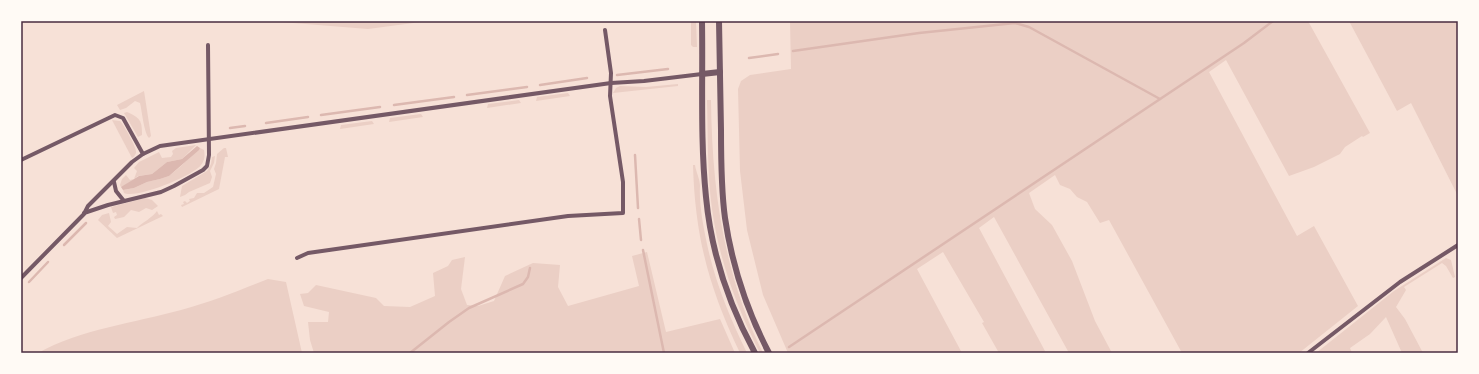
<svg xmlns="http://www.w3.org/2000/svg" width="1479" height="374" font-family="'Source Sans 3',sans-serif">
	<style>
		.green { fill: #ebcfc5 }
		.water { fill: #dcb8b0 }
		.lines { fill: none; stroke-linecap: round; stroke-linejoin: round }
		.stream { stroke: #dcb8b0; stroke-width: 2.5 }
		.minor { stroke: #755966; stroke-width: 4 }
		.tertiary { stroke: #755966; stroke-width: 6 }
		.neatline { fill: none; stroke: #4a2c40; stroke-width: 1.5 }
	</style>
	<rect width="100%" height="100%" fill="#f7e1d7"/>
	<!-- green -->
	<g class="green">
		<polygon points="268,21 421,21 421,22 368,29"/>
		<polygon points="691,21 696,21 697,47 693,47 691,45"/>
		<polygon points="790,21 1308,21 1370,133 1363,137 1362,136 1345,147 1340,154 1314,167 1289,176 1226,60 1209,72 1297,236 1314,226 1358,306 1299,353 1182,353 1109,220 1100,223 1087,202 1077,197 1070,189 1060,185 1055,175 1029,193 1035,209 1052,225 1072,261 1095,321 1112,353 1069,353 994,217 979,228 1045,351 1043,353 999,353 982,323 984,322 943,252 917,269 962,353 788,353 763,295 747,230 740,171 738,89 741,81 750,75 791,69"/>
		<polygon points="1349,21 1458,21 1458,196 1411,103 1397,111"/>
		<polygon points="678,84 678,86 613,93 616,88 620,86 646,87"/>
		<path d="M144,91L151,136L149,138C144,133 142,111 140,103L135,101L126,108L120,110L117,105Z"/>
		<polygon points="568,93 570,96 536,101 537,97"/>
		<polygon points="519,100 521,103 487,108 488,104"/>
		<path d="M707,100H711C712,188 723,273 763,353H760C737,308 719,260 712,209C707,173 708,136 707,100Z"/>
		<path d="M127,112C140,118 142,120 142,135L138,137L124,113Z"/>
		<polygon points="421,114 423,117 389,122 390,118"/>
		<path d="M112,120L120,121C124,125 137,148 136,153C135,155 134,157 132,158Z"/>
		<polygon points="372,121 374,124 340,129 341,125"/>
		<polygon points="196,145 182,159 167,162 152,174 138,176 124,186 121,187 120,185 122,179 126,175 130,180 134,179 137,171 134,168 139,162 159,152 162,158 171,157 173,154 172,151 176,148"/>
		<path d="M200,148L204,150C205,155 205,160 201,165C193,176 136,199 124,193L123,190L134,188L147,182L160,179L169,176L180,167Z"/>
		<polygon points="224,148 226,148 228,157 225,157 219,189 182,207 181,205 184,204 183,202 185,201 187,203 190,201 189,199 194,198 197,193 204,193 213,187 216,174 214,169 216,163 217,154"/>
		<polygon points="215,156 214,163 210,171 212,177 210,183 189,192 185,195 180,197 182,186 207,171 211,164 212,157"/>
		<path d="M693,165H695C696,172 700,179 700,186C699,204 703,225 707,244C715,282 730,318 747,353H740C709,288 695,237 693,165Z"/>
		<polygon points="145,198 152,200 158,206 152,210 146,208 139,212 131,210 124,217 115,219 114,217 117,215 116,212 113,213 111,207"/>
		<path d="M157,211L159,215L161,214L163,216L117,238L98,220L102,215L109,213L111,222L108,226L117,234L127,227L137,228C143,222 152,218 157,211Z"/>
		<polygon points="647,252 666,332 720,319 735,353 314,353 310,340 308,322 328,322 329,312 304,306 300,294 308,293 316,285 376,298 384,306 410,307 435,296 433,273 448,266 452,260 465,257 461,289 467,305 478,306 494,301 505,276 533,263 560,265 558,287 568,306 639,286 632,256"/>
		<polygon points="1446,258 1451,260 1455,277 1453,278 1446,266 1442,263 1404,287 1406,290 1396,307 1405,319 1423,353 1402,353 1386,317 1370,334 1350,348 1352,353 1316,353 1394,291"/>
		<path d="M268,279L286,282L302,353H38C81,329 134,323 181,310C211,302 240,290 268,279Z"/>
	</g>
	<!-- water -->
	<polygon class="water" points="197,146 200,148 199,150 169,176 160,179 147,182 134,188 123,190 121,187 139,176 152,174 167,162 182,159"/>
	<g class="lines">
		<!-- stream -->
		<g class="stream">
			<polyline points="793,51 919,33 1015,23 1029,27 1160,99"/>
			<polyline points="749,58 778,54"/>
			<polyline points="617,75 668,69"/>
			<polyline points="540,85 587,78"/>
			<polyline points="467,95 527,87"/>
			<polyline points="394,105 454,97"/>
			<polyline points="321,115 380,107"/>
			<polyline points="266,123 308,117"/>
			<polyline points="230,128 245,126"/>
			<polyline points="635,155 638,208"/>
			<polyline points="639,219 641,240"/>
			<polyline points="64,245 86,223"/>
			<polyline points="643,250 664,353"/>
			<polyline points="29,282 48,262"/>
			<polyline points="789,347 1244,43 1273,21"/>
			<polyline points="410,353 449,322 469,308 523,284 528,277 530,268"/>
		</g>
		<!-- minor -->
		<g class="minor">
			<polyline points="21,160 115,115 123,118 143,154"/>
			<polyline points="114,182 116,191 124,201"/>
			<polyline points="84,213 108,205 161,192 174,186 203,170 207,166 209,155 208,45"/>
			<polyline points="297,258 308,253 568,216 623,213 623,182 610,96 611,73 605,30"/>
			<polyline points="21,278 84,214 88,206 132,162 143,154 160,146 611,83 644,81 702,74"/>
			<polyline points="1308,353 1400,282 1458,245"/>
		</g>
		<!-- tertiary -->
		<g class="tertiary">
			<path d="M702,21C703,80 700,139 706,197C711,251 729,305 755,353"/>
			<path d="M719,21C720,57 720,94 721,130C721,159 721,189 725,218C732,265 747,311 769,353"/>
			<polyline points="702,74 720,72"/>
		</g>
	</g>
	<!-- border -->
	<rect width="1479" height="374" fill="none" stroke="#fffaf5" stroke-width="44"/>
	<rect x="22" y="22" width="1435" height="330" class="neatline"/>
</svg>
